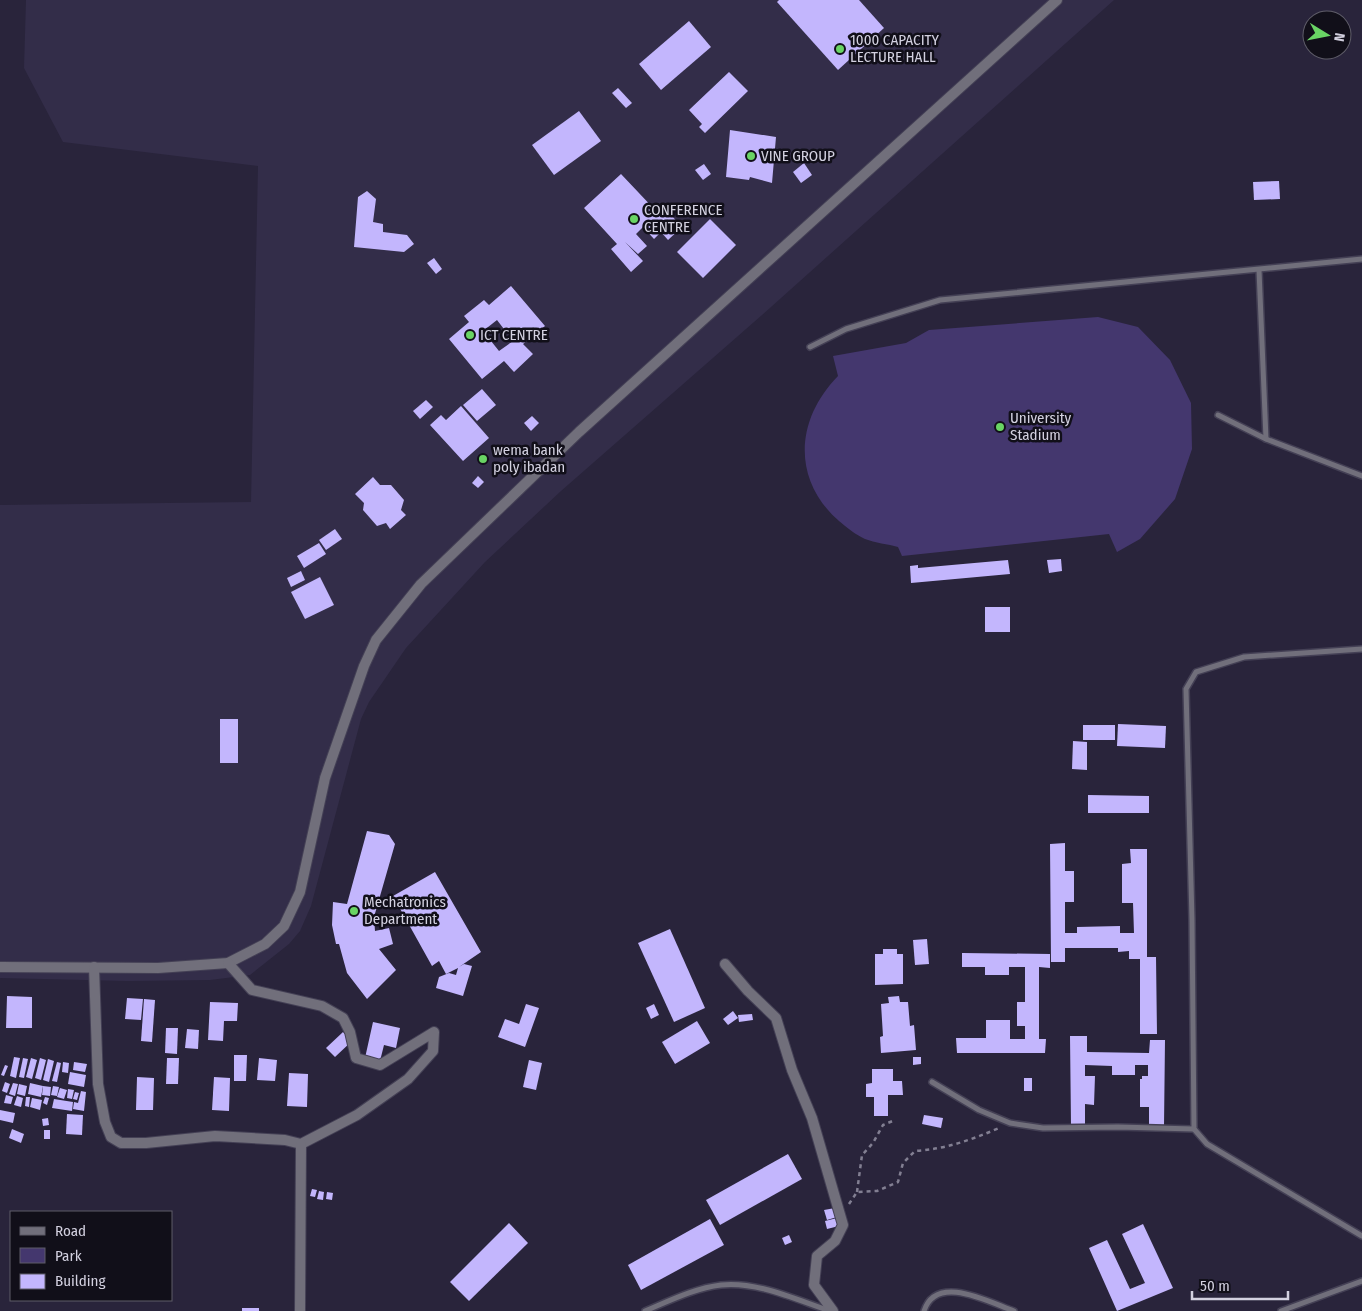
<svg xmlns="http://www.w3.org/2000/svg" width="1362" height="1311" font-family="'Fira Sans Condensed',sans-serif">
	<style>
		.built { fill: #332d49 }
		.green { fill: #44376e }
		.building { fill: #c3b6fd; fill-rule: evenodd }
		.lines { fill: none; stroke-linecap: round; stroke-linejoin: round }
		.service-casing { stroke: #444055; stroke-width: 8 }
		.minor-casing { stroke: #444055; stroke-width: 12 }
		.path { stroke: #827f92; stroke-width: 2.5; stroke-dasharray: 4 4; stroke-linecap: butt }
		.service { stroke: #716f7b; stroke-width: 5 }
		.minor { stroke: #716f7b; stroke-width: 10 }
		.poi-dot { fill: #69d464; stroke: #110f19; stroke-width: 2 }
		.labels { text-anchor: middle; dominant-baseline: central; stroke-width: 5; stroke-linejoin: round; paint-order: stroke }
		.poi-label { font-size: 15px; fill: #d3d1e0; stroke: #110f19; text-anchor: start }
	</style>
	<rect width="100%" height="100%" fill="#29243b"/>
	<!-- built -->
	<polygon class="built" points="26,0 1114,0 771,307 561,491 485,562 406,648 369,702 361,719 311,906 300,931 289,944 250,975 210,980 128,981 0,978 0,505 251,502 258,166 63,142 24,68"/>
	<!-- green -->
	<path class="green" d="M1098,317L1138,327L1170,360L1191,403L1192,449L1175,499L1140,539L1117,552L1109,534L902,556L898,547C888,544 875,543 865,539C856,535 846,527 839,521C792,480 795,420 838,376L833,356L906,343L929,330Z"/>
	<!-- building -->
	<g class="building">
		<polygon points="779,0 859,0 884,28 838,70 777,2"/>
		<polygon points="689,21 711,47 661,90 639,64"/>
		<polygon points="729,72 748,91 705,133 699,127 702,124 689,110"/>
		<polygon points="618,88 632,103 626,108 612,93"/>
		<polygon points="579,111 601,141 554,175 532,145"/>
		<polygon points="730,130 776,137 772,183 750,177 749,180 726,177"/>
		<polygon points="804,163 812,175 801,183 793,172"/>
		<polygon points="704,164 711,174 703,180 695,170"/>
		<polygon points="621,174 656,211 662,205 682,227 668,240 661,232 654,239 643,227 636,234 647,246 638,254 625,242 643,261 631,272 611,249 617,244 584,208"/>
		<polygon points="1279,181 1280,199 1254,200 1253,182"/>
		<polygon points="367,191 376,199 373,222 383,224 383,232 407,235 414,244 404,252 354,247 358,197"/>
		<polygon points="710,219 736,245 703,278 677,252"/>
		<polygon points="434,258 442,269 436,274 427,263"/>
		<path d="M511,286L545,326L523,344L533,354L514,372L504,361L482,379L449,339L469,322L464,316L484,300L489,305ZM497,320L513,341L499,351L483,331Z"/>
		<polygon points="482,389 496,405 477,421 463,405"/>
		<polygon points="426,400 433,407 420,419 413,411"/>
		<polygon points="461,406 489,438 463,461 430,425 441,415 446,420"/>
		<polygon points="532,416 539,423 531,431 524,423"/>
		<polygon points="478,476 484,482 478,488 472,483"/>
		<polygon points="373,477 380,485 391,485 404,500 401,510 406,515 390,529 386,523 377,526 363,510 364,503 355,494"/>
		<polygon points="335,529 342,539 326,550 319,540"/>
		<polygon points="319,543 326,554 304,568 297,556"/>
		<polygon points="1061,559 1062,571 1049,573 1047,560"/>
		<polygon points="1008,560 1010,574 911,583 910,566 918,565 918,568"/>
		<polygon points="301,571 305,580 291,587 287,578"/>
		<polygon points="320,577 334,605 305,619 291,592"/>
		<rect x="985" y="607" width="25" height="25"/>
		<rect x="220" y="719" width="18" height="44"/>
		<polygon points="1118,724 1166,726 1165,748 1117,746"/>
		<rect x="1083" y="725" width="32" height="15"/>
		<polygon points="1073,741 1087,742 1087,770 1072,769"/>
		<polygon points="1088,795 1149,796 1149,813 1088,813"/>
		<polygon points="367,831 389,835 395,844 374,917 375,931 389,928 393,944 379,949 396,970 367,999 347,973 339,944 336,944 332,925 333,902 347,904"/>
		<polygon points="1065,843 1065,871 1074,871 1074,902 1065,902 1065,933 1077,933 1077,927 1120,926 1120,933 1134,933 1133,903 1122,903 1122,864 1131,863 1130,849 1147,849 1147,957 1156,957 1157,1034 1140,1034 1140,959 1129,959 1129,951 1118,952 1118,948 1065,948 1065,962 1051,962 1050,844"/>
		<polygon points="435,872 481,952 459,967 464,964 472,966 463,996 436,988 439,977 449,973 456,975 458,968 446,974 439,961 432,966 393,896"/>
		<polygon points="670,929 705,1008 674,1022 638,943"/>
		<polygon points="927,939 929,964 915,965 913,940"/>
		<polygon points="883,949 897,949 897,954 903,954 903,984 875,985 875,954 883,954"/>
		<polygon points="962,953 1050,954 1050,968 1039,967 1039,1039 1046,1039 1045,1053 957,1053 956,1038 986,1038 986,1020 1010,1020 1010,1039 1025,1039 1025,1026 1017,1026 1017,1002 1025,1002 1025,967 1009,967 1009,975 985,975 985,967 962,967"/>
		<polygon points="7,996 32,997 32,1028 6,1028"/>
		<polygon points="899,996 900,1002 908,1002 910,1026 914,1025 916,1050 881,1053 880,1037 883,1036 881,1004 889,1003 888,997"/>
		<polygon points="127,998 143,999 141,1020 125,1019"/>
		<polygon points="144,999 155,1000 152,1042 141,1041"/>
		<polygon points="210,1002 238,1003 237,1021 224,1021 223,1041 208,1040"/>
		<polygon points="526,1004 539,1008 525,1047 498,1037 505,1019 519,1024"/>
		<polygon points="654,1004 659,1015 651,1019 646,1008"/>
		<polygon points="733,1011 738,1018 728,1025 723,1019"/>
		<polygon points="752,1014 753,1020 739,1022 738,1015"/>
		<polygon points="697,1021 710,1043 675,1064 662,1042"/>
		<polygon points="373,1022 400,1028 396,1048 384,1045 380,1061 365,1058"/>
		<polygon points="166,1028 178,1028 177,1054 165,1053"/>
		<polygon points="187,1029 199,1030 198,1049 185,1048"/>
		<polygon points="343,1032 352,1041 335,1057 326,1048"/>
		<polygon points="1070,1036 1087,1036 1087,1052 1149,1053 1150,1040 1165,1040 1164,1126 1149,1126 1149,1107 1140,1107 1140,1079 1142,1079 1142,1076 1148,1076 1148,1065 1135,1065 1135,1075 1112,1075 1112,1066 1085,1065 1085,1076 1095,1076 1094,1105 1085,1104 1085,1126 1071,1126"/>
		<polygon points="234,1055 247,1055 246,1081 234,1081"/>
		<polygon points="14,1057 20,1058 16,1078 10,1076"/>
		<polygon points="913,1057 921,1057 921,1064 913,1065"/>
		<polygon points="23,1058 28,1059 24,1078 19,1077"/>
		<polygon points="31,1058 37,1060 32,1079 26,1077"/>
		<polygon points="40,1058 46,1060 41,1080 35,1078"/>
		<polygon points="167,1058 179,1058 178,1084 166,1084"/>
		<polygon points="259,1058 277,1060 275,1081 257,1080"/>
		<polygon points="48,1059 54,1061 49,1082 43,1080"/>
		<polygon points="529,1060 542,1063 536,1090 523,1087"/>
		<polygon points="57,1062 61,1063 57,1082 52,1081"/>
		<polygon points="63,1062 69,1063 68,1073 62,1072"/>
		<polygon points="74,1062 87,1064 85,1072 73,1070"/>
		<polygon points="5,1065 8,1066 4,1076 1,1075"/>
		<polygon points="872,1069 893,1069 893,1081 902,1081 903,1095 888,1095 888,1116 874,1116 874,1097 866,1097 866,1084 872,1083"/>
		<polygon points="70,1072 86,1075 84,1087 68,1084"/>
		<polygon points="289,1073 308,1074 307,1107 287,1106"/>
		<polygon points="137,1077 154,1078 153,1110 136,1110"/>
		<polygon points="214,1077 230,1078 229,1111 212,1110"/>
		<rect x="1024" y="1078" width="8" height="13"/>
		<polygon points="5,1082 10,1084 7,1093 2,1091"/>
		<polygon points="13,1083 18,1084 15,1096 9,1094"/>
		<polygon points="30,1083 43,1086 41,1097 28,1094"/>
		<polygon points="19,1084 27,1086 25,1096 17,1094"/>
		<polygon points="43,1086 51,1087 50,1096 42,1095"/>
		<polygon points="53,1086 59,1087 57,1096 51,1095"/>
		<polygon points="60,1088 67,1090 64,1099 57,1097"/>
		<polygon points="68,1089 74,1090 72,1099 67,1098"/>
		<polygon points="81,1091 86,1092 84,1111 73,1109 74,1102 78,1103"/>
		<polygon points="75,1092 79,1093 77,1100 73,1099"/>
		<polygon points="6,1095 13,1097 11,1104 4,1103"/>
		<polygon points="17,1096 23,1098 21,1107 14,1105"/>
		<polygon points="26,1097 30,1097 29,1107 25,1106"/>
		<polygon points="45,1097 49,1098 47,1105 43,1103"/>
		<polygon points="32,1098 42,1100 40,1110 30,1107"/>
		<polygon points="54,1099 73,1102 72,1111 52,1108"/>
		<polygon points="0,1110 15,1113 13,1123 0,1120"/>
		<polygon points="67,1114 83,1115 82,1135 66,1134"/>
		<polygon points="924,1115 943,1118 941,1128 922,1124"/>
		<polygon points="48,1118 49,1125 43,1126 42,1119"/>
		<polygon points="12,1129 24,1134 21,1143 9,1138"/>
		<rect x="44" y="1130" width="6" height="9"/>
		<polygon points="788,1154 802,1179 720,1225 706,1200"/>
		<polygon points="312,1189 317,1190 315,1197 310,1196"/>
		<polygon points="319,1191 324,1192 323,1200 317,1199"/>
		<polygon points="327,1192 333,1193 332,1200 326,1199"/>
		<polygon points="835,1208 837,1217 827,1220 824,1210"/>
		<polygon points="837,1218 839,1226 827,1229 825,1221"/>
		<polygon points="710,1219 724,1245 641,1290 628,1265"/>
		<polygon points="509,1223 528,1243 469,1301 450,1282"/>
		<polygon points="1143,1224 1173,1288 1117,1311 1089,1248 1107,1240 1130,1289 1145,1283 1122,1234"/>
		<polygon points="789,1235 792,1242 785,1245 782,1238"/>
		<rect x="242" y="1308" width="17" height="3"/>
	</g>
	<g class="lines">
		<!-- service casing -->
		<g class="service-casing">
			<g id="service">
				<polyline points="1259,270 1266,439"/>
				<polyline points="810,347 846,329 940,300 1362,259"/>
				<polyline points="1218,415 1266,439 1362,476"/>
				<polyline points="1362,649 1244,657 1196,672 1186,689 1192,920 1194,1129 1207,1144 1362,1236"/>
				<polyline points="932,1082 979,1110 1010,1123 1043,1128 1118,1127 1194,1129"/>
				<path d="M645,1311C669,1301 695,1288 721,1285C757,1281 797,1300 830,1311"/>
				<path d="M924,1311C936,1273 989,1302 1014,1311"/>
				<polyline points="1281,1311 1362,1281"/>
			</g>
		</g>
		<!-- minor casing -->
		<g class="minor-casing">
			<g id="minor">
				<polyline points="725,964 748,991 776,1018 792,1070 812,1118 843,1225 835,1241 817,1256 814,1285 833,1311"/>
				<polyline points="0,967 158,968 228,963 265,944 284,926 300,892 325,778 364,666 376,640 421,584 579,432 1057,0"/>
				<polyline points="94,967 98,1084 105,1122 111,1137 121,1143 146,1143 215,1136 285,1140 301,1144 357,1115 408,1079 433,1051 434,1032 380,1065 356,1058 350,1032 343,1018 322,1006 252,990 228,963"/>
				<polyline points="300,1311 301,1144"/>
			</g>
		</g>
		<!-- path -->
		<g class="path">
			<polyline points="857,1192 862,1155 873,1143 883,1125 895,1120"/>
			<path d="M849,1204L857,1192L877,1191L898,1182L903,1163L915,1151C946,1149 971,1140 999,1128"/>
		</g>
		<!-- service -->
		<use href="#service" class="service"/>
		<!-- minor -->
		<use href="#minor" class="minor"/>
	</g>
	<!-- markers -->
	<g class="poi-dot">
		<circle cx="840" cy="49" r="5"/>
		<circle cx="751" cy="156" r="5"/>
		<circle cx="634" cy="219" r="5"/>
		<circle cx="470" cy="335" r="5"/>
		<circle cx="1000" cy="427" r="5"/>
		<circle cx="483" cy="459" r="5"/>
		<circle cx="354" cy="911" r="5"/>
	</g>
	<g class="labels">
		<!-- poi labels -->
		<g class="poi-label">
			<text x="850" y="40">1000 CAPACITY<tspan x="850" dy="17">LECTURE HALL</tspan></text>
			<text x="761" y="156">VINE GROUP</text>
			<text x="644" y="210">CONFERENCE<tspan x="644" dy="17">CENTRE</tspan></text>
			<text x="480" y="335">ICT CENTRE</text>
			<text x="1010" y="418">University<tspan x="1010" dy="17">Stadium</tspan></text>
			<text x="493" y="450">wema bank<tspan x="493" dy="17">poly ibadan</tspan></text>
			<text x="364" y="902">Mechatronics<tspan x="364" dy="17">Department</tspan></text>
		</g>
	</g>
	<!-- legend -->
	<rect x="10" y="1211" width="162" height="90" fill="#110f19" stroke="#5f5d69"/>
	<rect x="20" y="1227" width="25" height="8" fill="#716f7b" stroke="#5f5d69"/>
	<text x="55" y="1236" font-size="15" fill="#d3d1e0">Road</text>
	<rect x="20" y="1248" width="25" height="15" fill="#44376e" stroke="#5f5d69"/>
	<text x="55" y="1261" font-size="15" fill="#d3d1e0">Park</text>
	<rect x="20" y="1274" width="25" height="15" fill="#c3b6fd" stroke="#5f5d69"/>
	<text x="55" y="1286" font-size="15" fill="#d3d1e0">Building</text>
	<!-- north arrow -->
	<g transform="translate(1327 35) rotate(100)"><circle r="24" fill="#110f19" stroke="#5f5d69"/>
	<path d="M0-4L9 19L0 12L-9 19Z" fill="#69d464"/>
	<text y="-8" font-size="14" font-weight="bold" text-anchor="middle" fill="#d3d1e0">N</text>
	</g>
	<!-- scale -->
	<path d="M1192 1291v8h96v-8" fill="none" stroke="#d3d1e0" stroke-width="2.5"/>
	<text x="1200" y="1291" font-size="15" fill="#d3d1e0" stroke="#110f19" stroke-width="4" paint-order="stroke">50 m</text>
</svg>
